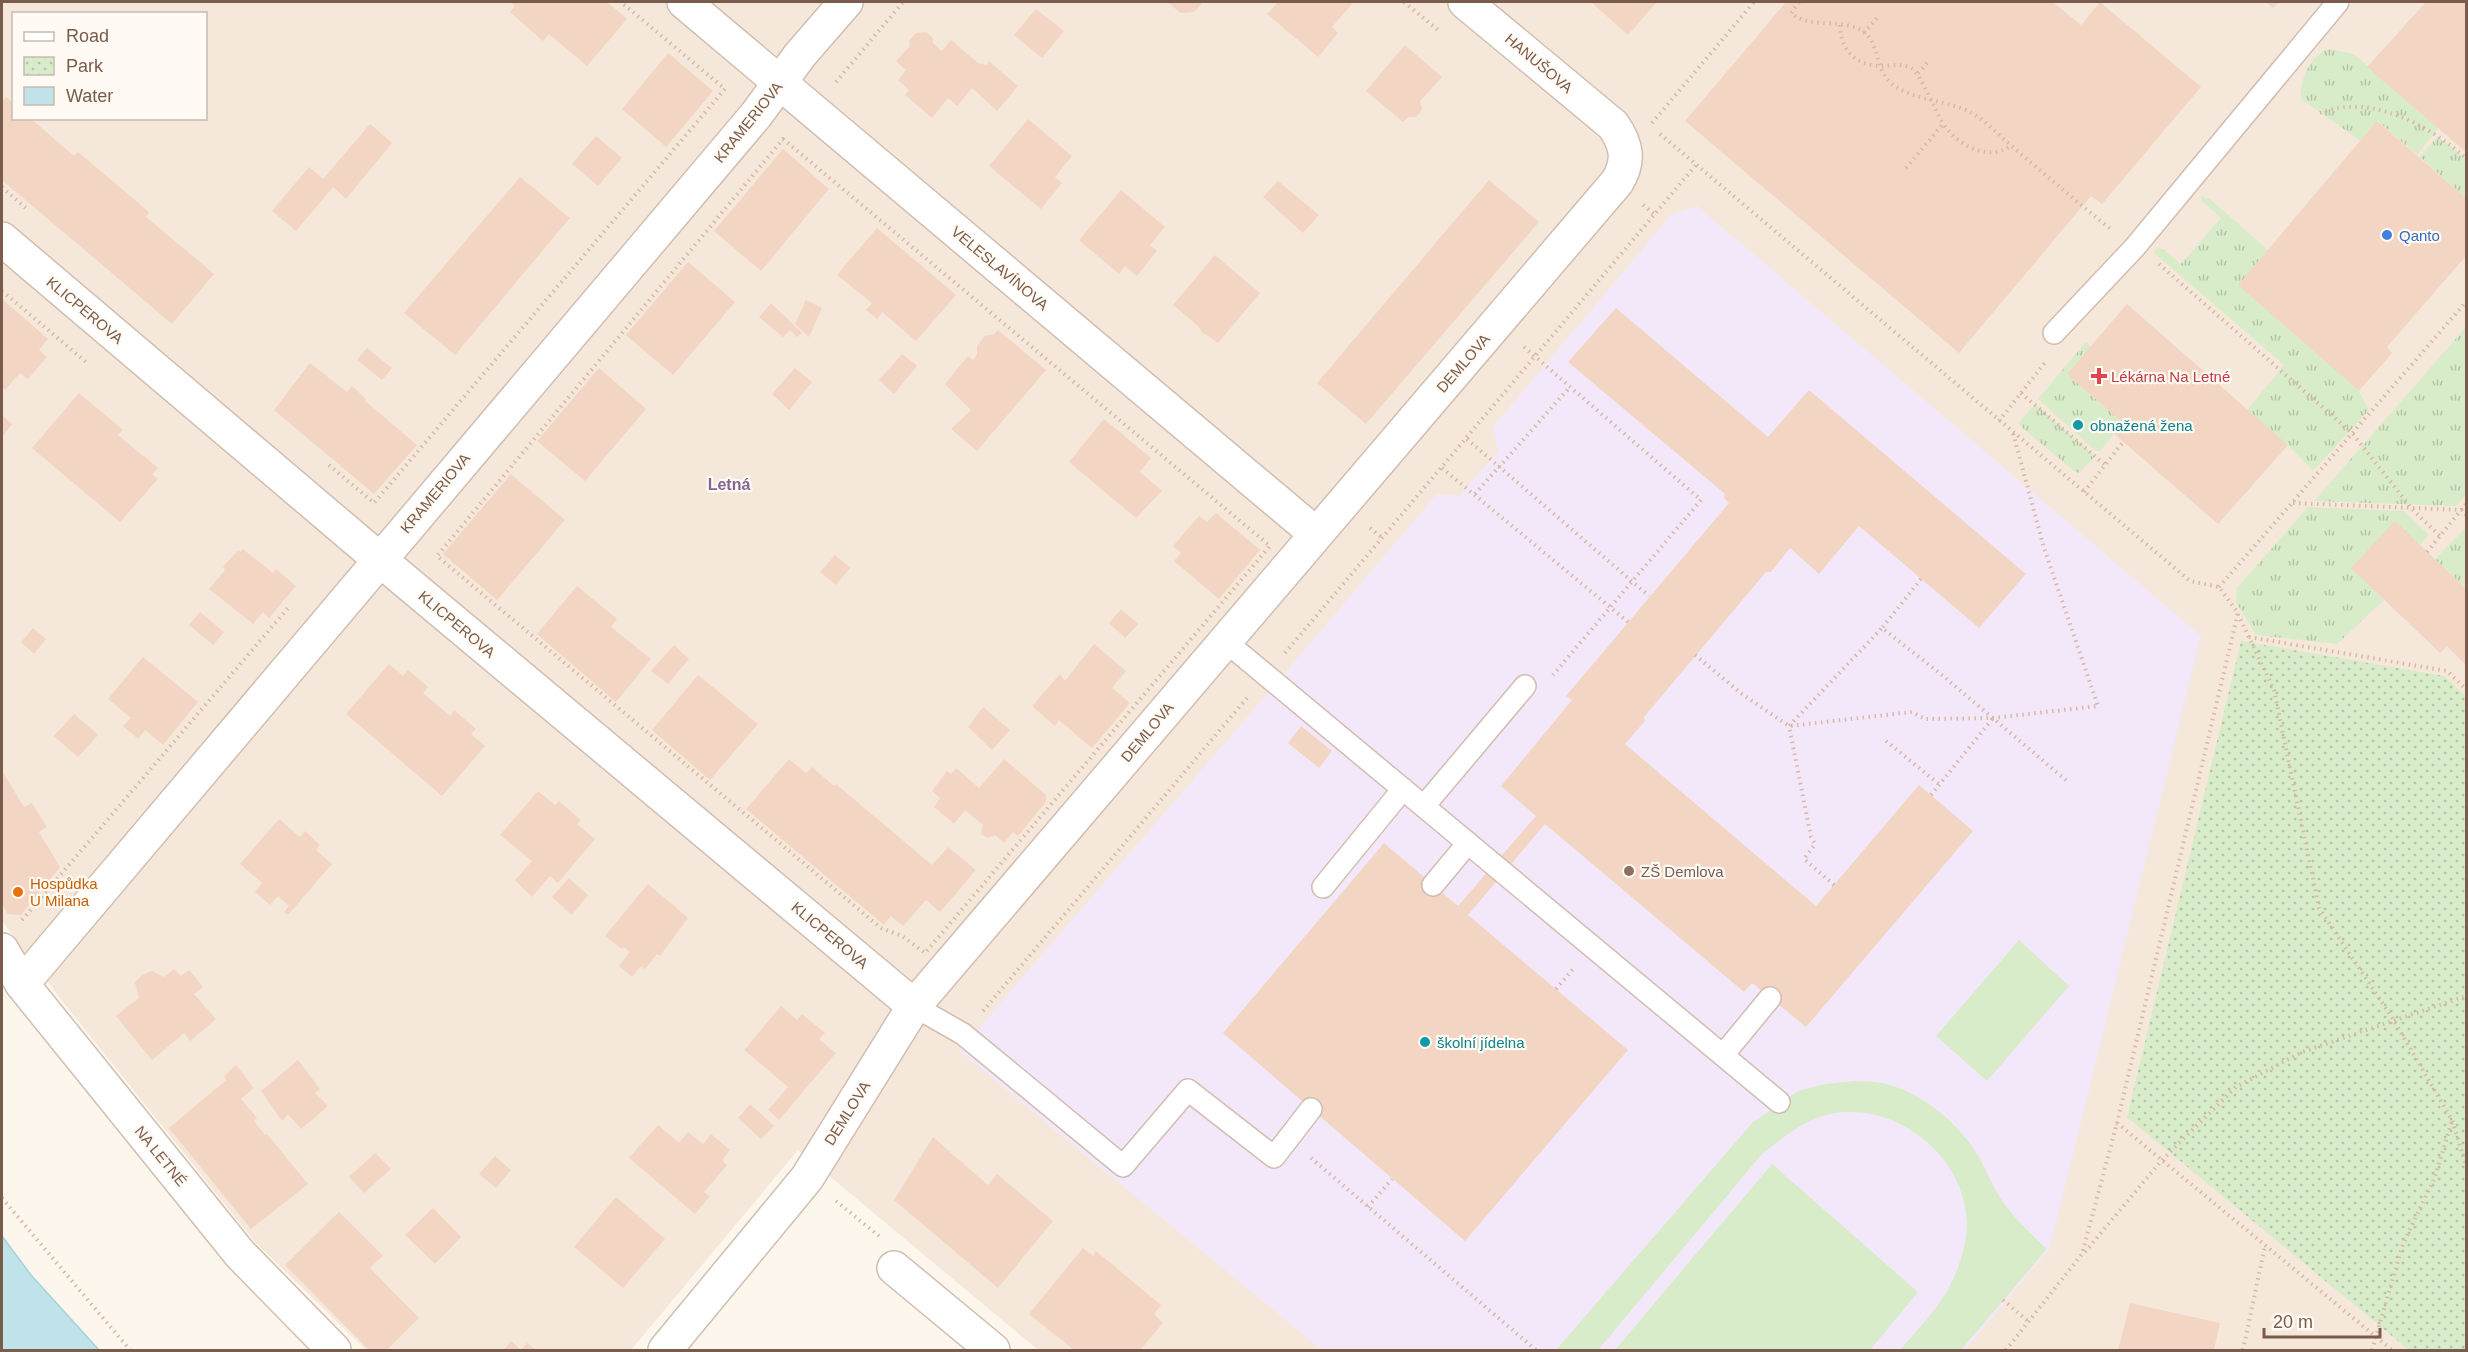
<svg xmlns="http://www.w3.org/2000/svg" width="2468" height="1352" font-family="Helvetica,sans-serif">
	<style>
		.residential { fill: #f5e8da; fill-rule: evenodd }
		.education { fill: #f3e8fa }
		.grass { fill: url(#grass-tufts) }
		.park { fill: url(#park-dots) }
		.pitch { fill: #d8ecc9 }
		.water { fill: #bfe3e8; stroke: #a5d3da; stroke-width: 1.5 }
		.building { fill: #f3d5c3 }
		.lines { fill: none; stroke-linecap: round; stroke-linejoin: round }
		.lane-casing { stroke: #d1beb0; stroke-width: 24 }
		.street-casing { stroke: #d1beb0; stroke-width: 36 }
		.path { stroke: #d9b8a5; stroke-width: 4; stroke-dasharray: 1.5 4.5; stroke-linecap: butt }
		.lane { stroke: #fff; stroke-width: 21 }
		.street { stroke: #fff; stroke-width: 33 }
		.shop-dot { fill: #3f7fe0; stroke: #fffaf3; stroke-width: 2 }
		.health-dot { fill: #e0444e; stroke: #fffaf3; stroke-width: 2 }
		.culture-dot { fill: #0f9aa8; stroke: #fffaf3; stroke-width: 2 }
		.education-dot { fill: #8d6e63; stroke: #fffaf3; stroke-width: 2 }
		.food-dot { fill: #e8710a; stroke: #fffaf3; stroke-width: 2 }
		.labels { text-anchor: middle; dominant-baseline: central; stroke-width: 4.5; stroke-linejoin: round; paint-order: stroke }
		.street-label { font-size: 15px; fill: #7a5c4d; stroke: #fffaf3 }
		.shop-label { font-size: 15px; fill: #366cbe; stroke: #fffaf3; text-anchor: start }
		.health-label { font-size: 15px; fill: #be3a42; stroke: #fffaf3; text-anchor: start }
		.culture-label { font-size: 15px; fill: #0d838f; stroke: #fffaf3; text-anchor: start }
		.education-label { font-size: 15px; fill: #785e54; stroke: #fffaf3; text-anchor: start }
		.food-label { font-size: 15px; fill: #c56008; stroke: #fffaf3; text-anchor: start }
		.neighbourhood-label { font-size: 16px; font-weight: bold; fill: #846695; stroke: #fffaf3 }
	</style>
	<defs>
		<pattern id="grass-tufts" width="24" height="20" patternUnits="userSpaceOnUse" patternTransform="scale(1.5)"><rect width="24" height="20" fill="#d8ecc9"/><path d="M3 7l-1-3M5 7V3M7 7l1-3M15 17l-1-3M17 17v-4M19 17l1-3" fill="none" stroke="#b4c2a5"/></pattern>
		<pattern id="park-dots" width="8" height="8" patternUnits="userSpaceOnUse" patternTransform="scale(1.5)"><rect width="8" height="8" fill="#d8ecc9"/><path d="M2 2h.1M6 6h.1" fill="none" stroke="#b4c2a5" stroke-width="1.8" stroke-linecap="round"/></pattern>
	</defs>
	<rect width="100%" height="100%" fill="#fdf6ec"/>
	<!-- residential -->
	<path class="residential" d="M2,2H2466V1350H1038L798,1150L631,1350H366L255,1242L63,1002L2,921ZM14,14H206V118H14Z"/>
	<!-- education -->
	<polygon class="education" points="1697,206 2201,636 2050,1248 1965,1350 1322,1350 959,1051 1269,692 1282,703 1290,694 1297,685 1284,674 1437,494 1459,496 1498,451 1493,427 1672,214"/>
	<!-- grass -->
	<g class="grass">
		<path d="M2328,49L2351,53L2360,59L2438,128L2417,155L2378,121L2361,141L2301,99C2299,80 2310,56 2328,49Z"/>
		<polygon points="2438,136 2466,159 2466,198 2420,157"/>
		<polygon points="2201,196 2210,199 2268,250 2239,285 2359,391 2369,410 2313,471 2288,445 2247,410 2284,365 2153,252 2160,247 2181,264 2221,218 2201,200"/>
		<polygon points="2466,327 2466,495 2456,506 2314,501"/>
		<polygon points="2086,342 2091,346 2067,374 2121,421 2112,431 2114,434 2100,451 2096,451 2038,399"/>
		<polygon points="2035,404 2095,456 2079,473 2074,471 2018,424"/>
		<polygon points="2308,507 2404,511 2429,535 2420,545 2395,522 2352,568 2384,600 2337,644 2256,635 2236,602 2237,588"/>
		<polygon points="2466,528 2466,589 2435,559"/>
	</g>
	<!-- park -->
	<polygon class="park" points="2241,641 2444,676 2466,697 2466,1350 2409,1350 2127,1117"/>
	<!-- pitch -->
	<g class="pitch">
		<polygon points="2019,940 2069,986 1987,1081 1936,1036"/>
		<path d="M1854,1081C1865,1082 1876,1081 1886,1084C1925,1094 1959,1124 1979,1157C1987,1171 1993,1188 2003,1202C2015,1219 2031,1234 2047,1249L1961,1350H1900C1932,1313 1954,1293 1965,1243C1979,1174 1913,1109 1846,1112C1813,1113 1787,1134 1762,1154L1598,1350H1556L1753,1122L1798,1091L1825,1084Z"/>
		<polygon points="1772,1164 1918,1292 1870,1350 1615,1350"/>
	</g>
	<!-- water -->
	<polygon class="water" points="2,1236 31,1275 99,1350 2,1350"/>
	<!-- building -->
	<g class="building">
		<polygon points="510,2 607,2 627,19 587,66 549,34 543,41 510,12 515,6"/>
		<polygon points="1167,2 1203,2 1194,12 1181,13"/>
		<polygon points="1278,2 1349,2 1352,4 1332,27 1338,33 1318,57 1267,14"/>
		<polygon points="1591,2 1657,2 1628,35"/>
		<polygon points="1786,2 2053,2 2081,25 2100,2 2201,87 2102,204 2091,196 1959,353 1685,121"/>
		<polygon points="2266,2 2279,2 2273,8"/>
		<polygon points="2426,2 2466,2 2466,152 2367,67"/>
		<polygon points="1036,9 1064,31 1042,58 1014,35"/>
		<polygon points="926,32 933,38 933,43 942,51 951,40 978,63 987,65 989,61 1018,86 997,111 972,88 957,106 948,98 932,118 905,95 909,90 898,80 906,70 896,61 910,46 909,41 916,33"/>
		<polygon points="1405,45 1442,77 1420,101 1422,110 1416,117 1408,117 1403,122 1366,91"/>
		<polygon points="668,53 713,91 666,147 622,109"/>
		<polygon points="6,97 14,104 14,118 30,118 74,156 78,152 149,212 146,217 214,274 172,324 2,180 2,102"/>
		<polygon points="1028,119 1072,156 1055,177 1062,183 1041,209 989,166"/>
		<polygon points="2377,121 2466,198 2466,256 2387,347 2392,353 2359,391 2238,285"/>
		<polygon points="370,124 392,143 346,199 333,187 296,231 272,211 309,167 323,179"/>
		<polygon points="596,136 622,158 598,186 572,164"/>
		<polygon points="783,149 829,189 761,271 714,231"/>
		<polygon points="520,177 570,218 455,355 404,313"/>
		<polygon points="1489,180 1539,222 1366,424 1317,383"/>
		<polygon points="1278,181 1319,215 1303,233 1263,197"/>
		<polygon points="1121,190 1165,227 1150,245 1157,251 1137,276 1125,266 1119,274 1079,240"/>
		<polygon points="877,228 956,295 916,341 882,312 877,319 871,314 866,310 872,303 837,275"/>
		<polygon points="1215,255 1260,293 1218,343 1202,332 1198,326 1173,305"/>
		<polygon points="688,262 735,302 673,375 626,335"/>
		<polygon points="2,299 48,339 39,350 47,357 28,379 20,373 5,390 2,387"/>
		<polygon points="806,300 822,308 809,337 795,324"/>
		<polygon points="771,303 802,333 797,337 790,330 783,337 759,317"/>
		<polygon points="2127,304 2288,445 2218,524 2112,432 2121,421 2067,374"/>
		<polygon points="1616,308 1768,437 1809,390 2026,574 1979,628 1859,526 1819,574 1790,548 1771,572 1766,572 1644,717 1645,721 1625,744 1816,906 1919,785 1973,831 1806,1027 1752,983 1744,992 1545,824 1468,915 1628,1050 1465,1241 1223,1033 1384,843 1458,906 1536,816 1501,786 1572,700 1566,696 1729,503 1724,498 1725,494 1568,362"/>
		<polygon points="998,330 1046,370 977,451 951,429 971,410 945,384 968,356 973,360 977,354 977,346 985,336 994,334"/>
		<polygon points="367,348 392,368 382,380 357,360"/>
		<polygon points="902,354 917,366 894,394 879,380"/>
		<polygon points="310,363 347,392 352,386 366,399 365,401 417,445 374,494 274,410"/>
		<polygon points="599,368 646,409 585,481 537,441"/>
		<polygon points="795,368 812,382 789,410 772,394"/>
		<polygon points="79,393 123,430 118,435 158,468 152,474 158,479 120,522 32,448"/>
		<polygon points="2,415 12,424 2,437"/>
		<polygon points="1104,419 1151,458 1140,472 1162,491 1136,518 1069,462"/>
		<polygon points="511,474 565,520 497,600 443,554"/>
		<polygon points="1216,513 1260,550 1219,599 1174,561 1181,553 1173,546 1199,516 1207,522"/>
		<polygon points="2395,521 2466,589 2466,665 2447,646 2440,653 2351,568"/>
		<polygon points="243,549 273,573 276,569 296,586 269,618 263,612 253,624 209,589 225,570 223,567 238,550 241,552"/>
		<polygon points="835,555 850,568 836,585 820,572"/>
		<polygon points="577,586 617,619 611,627 651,659 616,702 537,634"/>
		<polygon points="1121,609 1138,624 1125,638 1109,623"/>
		<polygon points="200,612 224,632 213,645 189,625"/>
		<polygon points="33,628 46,639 34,654 21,642"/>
		<polygon points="1094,644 1126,671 1112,688 1130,703 1092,748 1059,720 1055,726 1032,706 1060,674 1065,681"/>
		<polygon points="674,645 689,659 668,684 651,671"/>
		<polygon points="143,657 198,702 163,745 145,730 138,739 123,726 131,718 108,699"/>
		<polygon points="389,664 403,676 408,670 428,687 423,693 450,716 454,710 476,729 471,734 485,746 442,796 346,714"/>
		<polygon points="698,675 758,724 710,780 652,730"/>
		<polygon points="983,707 1010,730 992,750 968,727"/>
		<polygon points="74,714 98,735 78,757 54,736"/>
		<polygon points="1301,726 1332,751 1319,768 1288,743"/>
		<polygon points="789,759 806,773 812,767 834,786 836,784 932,865 948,847 976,870 940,912 926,900 903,926 891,916 884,925 746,809"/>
		<polygon points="1004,759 1046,795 1046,802 1018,836 1013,832 1004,843 995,835 987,838 981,834 983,825 965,810 954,824 934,807 940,798 932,791 947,771 951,774 956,768 979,788"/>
		<polygon points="2,771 24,807 32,803 47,827 39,832 60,867 21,915 8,914 2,904"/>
		<polygon points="538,791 555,805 559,801 581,820 577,824 595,839 558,883 550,876 532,897 515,880 532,861 500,835"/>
		<polygon points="279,819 300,837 305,831 320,845 316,850 332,864 288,915 284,912 289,906 278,896 270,905 255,892 262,883 240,864"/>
		<polygon points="569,878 588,895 572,915 552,897"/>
		<polygon points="648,884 688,918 660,956 657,954 645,969 641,966 632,977 619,966 630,952 624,947 622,949 605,936"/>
		<polygon points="174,969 181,976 189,970 203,987 194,994 216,1019 190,1041 184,1033 152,1060 116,1016 139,998 135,983 142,975 152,971 164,977"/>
		<polygon points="781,1006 797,1020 802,1014 825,1033 819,1039 836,1053 779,1120 768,1110 788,1087 744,1050"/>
		<polygon points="298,1060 320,1089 315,1093 328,1106 301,1129 288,1114 282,1121 261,1091"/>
		<polygon points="236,1065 254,1088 241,1099 257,1118 254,1121 265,1135 267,1134 308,1184 251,1229 169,1128 226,1080 224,1076"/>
		<polygon points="750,1104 774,1126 761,1139 738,1118"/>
		<polygon points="658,1125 679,1143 688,1132 703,1144 711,1134 730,1150 722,1160 727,1165 704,1192 710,1196 695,1214 629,1158"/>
		<polygon points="933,1137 988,1185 997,1174 1053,1221 998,1288 894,1200"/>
		<polygon points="375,1153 391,1169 364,1193 349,1177"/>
		<polygon points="495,1156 511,1170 496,1188 479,1174"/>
		<polygon points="616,1197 665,1239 623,1288 574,1247"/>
		<polygon points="433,1208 461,1237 435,1264 405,1235"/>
		<polygon points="339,1212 383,1256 370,1268 419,1318 387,1350 369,1350 285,1265"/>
		<polygon points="1083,1248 1093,1256 1096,1251 1161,1305 1154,1314 1163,1323 1140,1350 1074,1350 1029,1314"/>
		<polygon points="2130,1303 2220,1323 2214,1350 2118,1350"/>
		<polygon points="511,1341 521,1350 527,1343 536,1350 504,1350"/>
	</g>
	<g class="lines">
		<!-- lane casing -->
		<g class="lane-casing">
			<g id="lane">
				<polyline points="2054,333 2135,247 2338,2"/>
				<polyline points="1225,641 1779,1102"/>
				<polyline points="1424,806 1525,686"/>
				<polyline points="1433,885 1468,843"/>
				<polyline points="1323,887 1403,789"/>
				<polyline points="914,1006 963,1034 1123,1166 1188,1090 1274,1157 1311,1109"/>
				<polyline points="1723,1055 1770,998"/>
			</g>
		</g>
		<!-- street casing -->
		<g class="street-casing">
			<g id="street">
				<polyline points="684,2 1316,534"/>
				<polyline points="2,239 379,559 914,1006"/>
				<polyline points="2,950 22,984 240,1254 334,1350"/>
				<polyline points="22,984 756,115 800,55 846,2"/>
				<polyline points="894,1268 993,1350"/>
				<path d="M665,1350L807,1178L914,1006L1617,182C1630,161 1627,145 1613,125L1465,2"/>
			</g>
		</g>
		<!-- path -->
		<g class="path">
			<polyline points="1404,2 1438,30"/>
			<path d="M1799,2L1791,13C1809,29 1839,18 1861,30C1881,42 1874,70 1892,84C1914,101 1946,100 1970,112C1987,121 2001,138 2016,150C2048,177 2079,204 2112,230"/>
			<path d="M1840,25C1840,49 1855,65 1880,66C1890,66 1902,63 1911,68C1921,74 1936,112 1943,124"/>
			<polyline points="1864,33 1877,18"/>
			<polyline points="1918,73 1927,63"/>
			<polyline points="836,82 903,2"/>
			<path d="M2320,113C2371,93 2428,125 2466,158"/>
			<polyline points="1652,123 1754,2"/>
			<polyline points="1660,134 2190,581 2219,587 2238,613 2117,1123 2082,1254 2006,1350"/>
			<polygon points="783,139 1270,546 925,953 902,936 881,928 437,556"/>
			<path d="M1906,168L1943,124C1958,145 1987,162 2011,146"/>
			<polyline points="2,187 28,210"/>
			<polyline points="1643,205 1654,214"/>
			<polyline points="2159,264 2352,433 2412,509 2440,536"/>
			<polyline points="2,291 86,362"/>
			<polyline points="1524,347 1701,500 1553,675"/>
			<polyline points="2021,393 2105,465"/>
			<polyline points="1999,421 2047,360"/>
			<polyline points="1467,439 1649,596"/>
			<polyline points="329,465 374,503 725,89 621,2"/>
			<polyline points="1442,468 1628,622"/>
			<polyline points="2084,492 2123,442"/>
			<polyline points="1475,494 1570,387"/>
			<polyline points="2293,503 2462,510 2466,515"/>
			<polyline points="1370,528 1381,537"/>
			<polyline points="2427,552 2466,504"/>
			<polyline points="1921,579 1882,628 1942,675 2067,781"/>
			<polyline points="2219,587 2466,302"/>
			<polyline points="2238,614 2274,690 2319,908 2393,1019 2452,1120 2466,1165"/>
			<polyline points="2249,637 2447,671 2466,689"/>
			<polyline points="1285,653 1696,165"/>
			<polyline points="1695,655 1742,694 1789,726 1912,712 1925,719 1993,718 2098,706 2044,548 2013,433"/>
			<polyline points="1886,741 1940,785"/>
			<polyline points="1931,795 1993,718"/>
			<polyline points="1834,885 1804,859 1815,844 1811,837 1789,726 1882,628"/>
			<polyline points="22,920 288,608"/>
			<polyline points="1556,989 1573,969"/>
			<polyline points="983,1011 1247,698"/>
			<polyline points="2117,1123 2392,1350"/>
			<polyline points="1311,1158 1536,1350"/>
			<polyline points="2,1198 130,1350"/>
			<polyline points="836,1201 879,1236"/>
			<polyline points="1368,1207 1392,1179"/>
			<polyline points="2085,1252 2162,1160 2236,1087 2302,1052 2466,996"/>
			<polyline points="2003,1300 2029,1322"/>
			<polyline points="2243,1350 2265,1246"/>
			<polyline points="2372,1350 2403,1244 2435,1177 2452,1121"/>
		</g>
		<!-- lane -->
		<use href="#lane" class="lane"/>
		<!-- street -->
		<use href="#street" class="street"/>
	</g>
	<!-- markers -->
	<circle class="shop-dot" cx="2387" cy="235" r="6"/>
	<path class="health-dot" d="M2096 367h6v6h6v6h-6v6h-6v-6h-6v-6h6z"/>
	<g class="culture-dot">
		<circle cx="2078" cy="425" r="6"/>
		<circle cx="1425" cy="1042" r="6"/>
	</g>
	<circle class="education-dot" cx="1629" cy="871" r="6"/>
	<circle class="food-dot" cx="18" cy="892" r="6"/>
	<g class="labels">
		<!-- street labels -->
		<g class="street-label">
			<text transform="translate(1539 63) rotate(40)">HANUŠOVA</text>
			<text transform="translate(748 122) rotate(-51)">KRAMERIOVA</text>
			<text transform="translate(1000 268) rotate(40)">VELESLAVÍNOVA</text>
			<text transform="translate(85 310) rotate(40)">KLICPEROVA</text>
			<text transform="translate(1463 363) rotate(-49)">DEMLOVA</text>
			<text transform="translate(435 493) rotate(-50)">KRAMERIOVA</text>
			<text transform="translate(457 624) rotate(40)">KLICPEROVA</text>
			<text transform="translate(1147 732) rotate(-50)">DEMLOVA</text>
			<text transform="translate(830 935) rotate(40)">KLICPEROVA</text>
			<text transform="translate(847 1113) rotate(-58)">DEMLOVA</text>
			<text transform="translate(161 1156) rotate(51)">NA LETNÉ</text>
		</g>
		<!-- shop labels -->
		<g class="shop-label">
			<text x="2399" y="235">Qanto</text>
		</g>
		<!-- health labels -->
		<g class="health-label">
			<text x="2111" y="376">Lékárna Na Letné</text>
		</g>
		<!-- culture labels -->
		<g class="culture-label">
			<text x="2090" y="425">obnažená žena</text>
			<text x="1437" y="1042">školní jídelna</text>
		</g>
		<!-- education labels -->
		<g class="education-label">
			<text x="1641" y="871">ZŠ Demlova</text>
		</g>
		<!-- food labels -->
		<g class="food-label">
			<text x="30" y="883">Hospůdka<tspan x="30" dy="17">U Milana</tspan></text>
		</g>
		<!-- neighbourhood labels -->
		<g class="neighbourhood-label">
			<text x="729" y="484">Letná</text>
		</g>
	</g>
	<!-- border -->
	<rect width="2468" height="1352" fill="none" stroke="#7a5c4d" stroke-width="6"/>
	<!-- legend -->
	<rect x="12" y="12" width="195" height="108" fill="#fffaf3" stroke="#cabbb1" stroke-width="1.5"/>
	<rect x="24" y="32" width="30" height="9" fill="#ffffff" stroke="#cabbb1" stroke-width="1.5"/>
	<text x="66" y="42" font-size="18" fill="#7a5c4d">Road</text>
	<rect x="24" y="57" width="30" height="18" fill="url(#park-dots)" stroke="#cabbb1" stroke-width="1.5"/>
	<text x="66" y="72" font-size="18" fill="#7a5c4d">Park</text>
	<rect x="24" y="87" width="30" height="18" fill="#bfe3e8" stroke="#cabbb1" stroke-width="1.5"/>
	<text x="66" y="102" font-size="18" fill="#7a5c4d">Water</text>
	<!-- scale -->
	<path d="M2264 1328v9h116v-9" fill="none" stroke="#7a5c4d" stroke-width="3"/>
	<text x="2273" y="1328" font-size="18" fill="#7a5c4d" stroke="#fffaf3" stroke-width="4.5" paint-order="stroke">20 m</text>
</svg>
